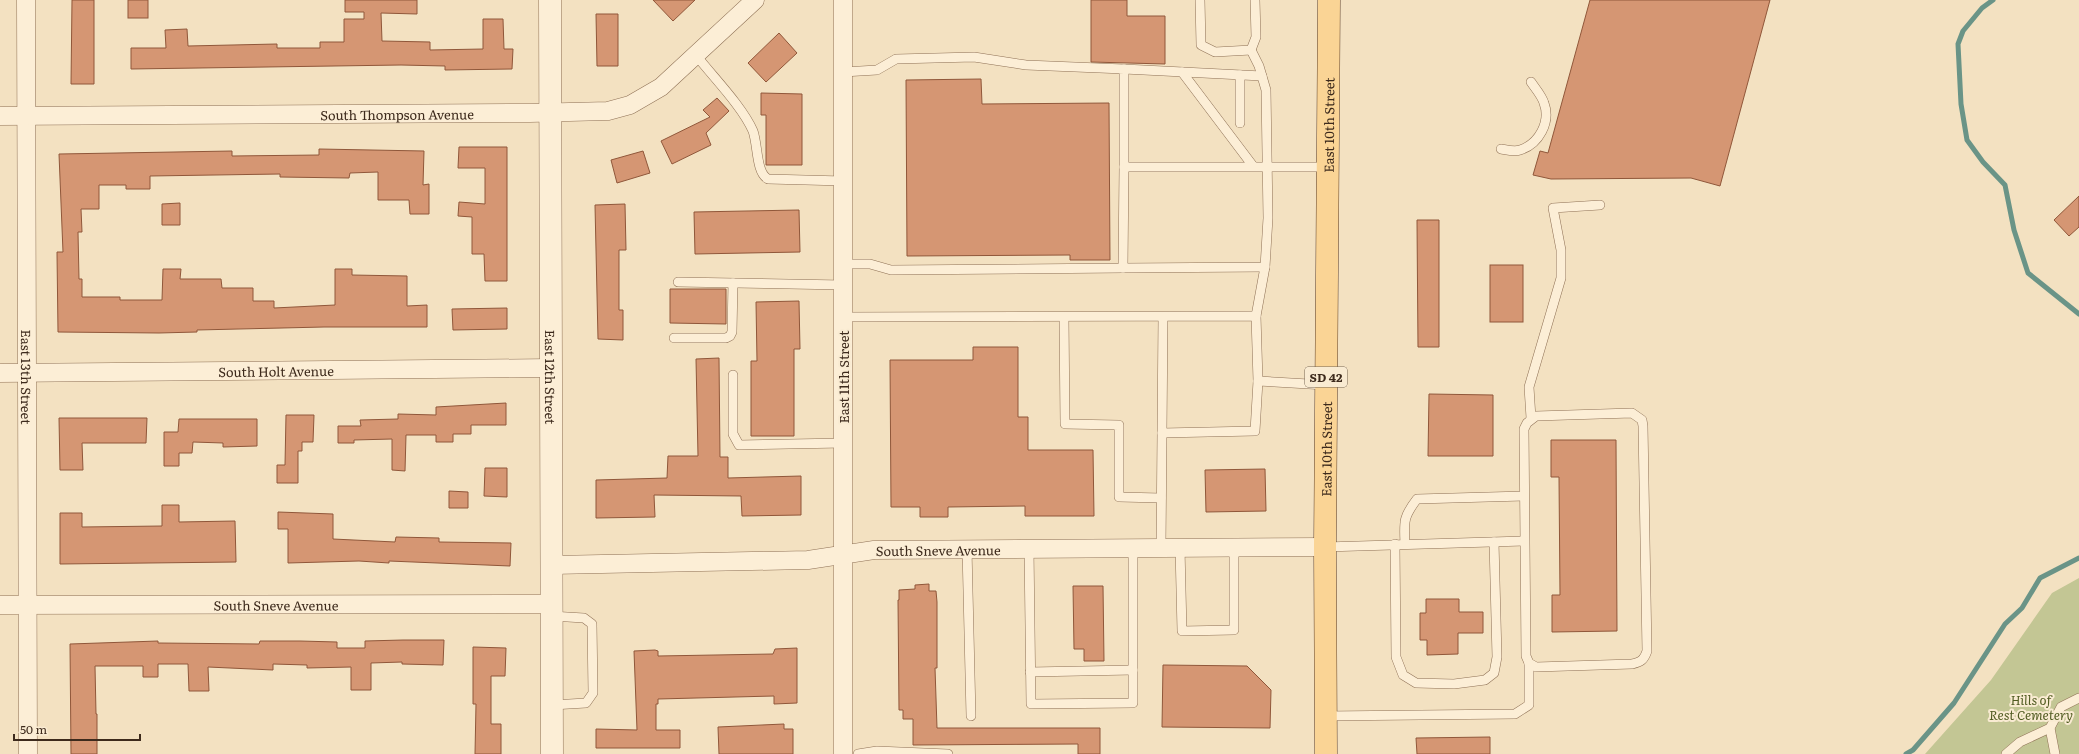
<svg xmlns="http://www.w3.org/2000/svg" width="2079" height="754" font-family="Literata,serif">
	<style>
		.cemetery { fill: #c3c694 }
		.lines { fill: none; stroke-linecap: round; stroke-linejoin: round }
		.stream { stroke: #6a9487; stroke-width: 5 }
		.building { fill: #d59673; stroke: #90573a }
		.service-casing { stroke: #8f7156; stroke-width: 10 }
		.minor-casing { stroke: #8f7156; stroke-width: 19 }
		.tertiary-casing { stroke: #8f7156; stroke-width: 23 }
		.primary-casing { stroke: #5c3f2b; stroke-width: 23 }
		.service { stroke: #fceed6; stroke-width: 9 }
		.minor { stroke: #fceed6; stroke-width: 18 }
		.tertiary { stroke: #fceed6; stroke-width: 22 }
		.primary { stroke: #fad495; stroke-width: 22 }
		.labels { text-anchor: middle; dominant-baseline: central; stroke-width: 4; stroke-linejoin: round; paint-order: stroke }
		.shield { fill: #f9ebd2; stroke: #756453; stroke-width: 1 }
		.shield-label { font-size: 12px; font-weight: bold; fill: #3d2a1c }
		.street-label { font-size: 13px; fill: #3d2a1c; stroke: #f9ebd2 }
		.park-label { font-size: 13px; font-style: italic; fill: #505b21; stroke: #f9ebd2 }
	</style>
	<rect width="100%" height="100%" fill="#f3e1c1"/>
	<!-- cemetery -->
	<polygon class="cemetery" points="2079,578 2079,754 1925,754 1991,680 2052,593"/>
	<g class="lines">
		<!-- stream -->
		<g class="stream">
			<polyline points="1993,0 1982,8 1963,31 1958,44 1961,104 1967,140 1983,162 2005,185 2014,230 2028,273 2079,314"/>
			<polyline points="1906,754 1913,750 1954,703 2005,624 2022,608 2040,578 2079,558"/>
		</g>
	</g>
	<!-- building -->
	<g class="building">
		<polygon points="72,0 94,0 94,84 71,84"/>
		<rect x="128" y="0" width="20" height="18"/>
		<polygon points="345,0 417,0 417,14 381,13 382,41 430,42 430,50 483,49 483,19 503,19 504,49 513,49 512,69 445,70 445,66 401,65 131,69 131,48 166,48 165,30 187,29 188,46 277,44 277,48 320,48 320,42 344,42 344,19 364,19 364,12 345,12"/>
		<polygon points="653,0 695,0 673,21"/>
		<polygon points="1091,0 1127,0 1127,16 1165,16 1165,64 1091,62"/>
		<polygon points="1590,0 1770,0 1720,186 1691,178 1551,179 1533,175 1540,151 1548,153"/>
		<polygon points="596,14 618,14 618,66 597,66"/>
		<polygon points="779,33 797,53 766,82 748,63"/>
		<polygon points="981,79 982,104 1109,103 1110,260 1070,260 1070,255 907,256 906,80"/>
		<polygon points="761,93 802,94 802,165 766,165 766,115 761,115"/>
		<polygon points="717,98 729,111 706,133 711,145 672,164 661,141 710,117 703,110"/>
		<polygon points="459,147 507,147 507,281 485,281 484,254 472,254 472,217 458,216 459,202 485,204 485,168 458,168"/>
		<polygon points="319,149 424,151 423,185 429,184 429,214 410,214 409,200 378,200 378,172 350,173 349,178 280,177 280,174 150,176 150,189 126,189 126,185 99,185 99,209 81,209 82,232 78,232 79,279 82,279 82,297 120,297 120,300 162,300 163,269 181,269 180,279 221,279 222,288 253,288 253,301 274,301 274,308 335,305 335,269 352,269 352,275 407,276 407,306 427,305 427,327 324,327 197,330 197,332 159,333 58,332 57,252 63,252 59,154 232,151 232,156 319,155"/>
		<polygon points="643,151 650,173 617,183 611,160"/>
		<polygon points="2079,196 2079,227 2069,236 2054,220"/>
		<polygon points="180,203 180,225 162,225 162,204"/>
		<polygon points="625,204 626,250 619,250 619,310 623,310 623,340 598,339 595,205"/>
		<polygon points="799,210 800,252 695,254 694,212"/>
		<polygon points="1417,220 1439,220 1439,347 1418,347"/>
		<rect x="1490" y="265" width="33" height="57"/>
		<polygon points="670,289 726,289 726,324 670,323"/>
		<polygon points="799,301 800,349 794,349 794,436 751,436 751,361 757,361 756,302"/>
		<polygon points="507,308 507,329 453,330 452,309"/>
		<polygon points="973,347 1018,347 1018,417 1028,417 1028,450 1093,450 1094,516 1025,516 1025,506 948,507 948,517 920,517 920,507 891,507 890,360 973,360"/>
		<polygon points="719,358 720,457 728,457 728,478 801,476 801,515 742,516 741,496 654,495 655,517 596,518 596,480 667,478 668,456 698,456 696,359"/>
		<polygon points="1429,394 1493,395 1493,456 1428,456"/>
		<polygon points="506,403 506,425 471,425 471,434 453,434 453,442 436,442 436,435 406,435 405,471 392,470 392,439 354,440 354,443 338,443 338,426 361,426 360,420 398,419 398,414 436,415 436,407"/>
		<polygon points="286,415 314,415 313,442 302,442 302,451 298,451 298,483 277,483 277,465 285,465"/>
		<polygon points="59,418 147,418 146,443 82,443 83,470 60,470"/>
		<polygon points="179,419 257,419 257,446 223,447 223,443 193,442 192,453 179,453 179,466 164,466 164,432 178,432"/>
		<polygon points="1551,440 1616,440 1617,631 1552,632 1552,595 1560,595 1559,477 1551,477"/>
		<polygon points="485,468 507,468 507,497 484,496"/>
		<polygon points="1265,469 1266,511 1206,512 1205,470"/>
		<polygon points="449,491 468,492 468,508 449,508"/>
		<polygon points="162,505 179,505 179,522 235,521 236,562 60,564 60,513 82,513 82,527 162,526"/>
		<polygon points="278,512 333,514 333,539 395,542 396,537 439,538 439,542 511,543 510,566 389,561 389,563 359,561 288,563 288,529 278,529"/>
		<polygon points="929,584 929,591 936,591 937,602 937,668 935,668 937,728 1100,728 1100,754 1078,754 1078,744 913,745 913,719 903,719 903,710 899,710 898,600 899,600 899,590 915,589 915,585"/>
		<polygon points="1073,586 1103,586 1104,661 1084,661 1084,649 1074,649"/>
		<polygon points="1426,599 1459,599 1459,612 1483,612 1483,633 1458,633 1458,654 1427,655 1427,640 1420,640 1420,613 1426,613"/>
		<polygon points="403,640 444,640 443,665 402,664 402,662 371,663 371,690 351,690 351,667 307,668 307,665 273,664 273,670 208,667 209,691 189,691 188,664 158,664 158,677 143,677 143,666 95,666 96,714 97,714 97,754 71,754 70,644 158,641 158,643 259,644 260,641 300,641 337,642 337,648 365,648 365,641"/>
		<polygon points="473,647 506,648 505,676 491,676 491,724 501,724 501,754 475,754 476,704 473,704"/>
		<polygon points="797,648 797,703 774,704 774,696 658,699 658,704 656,704 656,730 680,730 680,748 596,748 596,729 637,730 634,651 655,650 658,651 658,656 773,654 775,649"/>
		<polygon points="1163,665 1247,666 1271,690 1270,728 1162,727"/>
		<polygon points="784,724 784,729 793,729 793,754 719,754 718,727"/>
		<polygon points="1490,737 1490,754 1417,754 1416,738"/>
	</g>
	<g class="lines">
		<!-- service casing -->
		<g class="service-casing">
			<g id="service">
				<polyline points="1200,0 1201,45 1215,52 1251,50 1256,37 1255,0"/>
				<path d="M696,55C713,77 742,106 753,131C758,145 756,173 768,179L843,181"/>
				<polyline points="1124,69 1262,76"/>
				<polyline points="843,72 877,70 896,59 974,57 1026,65 1124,69 1124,167"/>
				<polyline points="1182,72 1253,166"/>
				<polyline points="1240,123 1240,75"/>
				<path d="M1501,149C1507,150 1515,152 1520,150C1539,144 1551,122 1544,103C1542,96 1535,88 1531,82"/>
				<polyline points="843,264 870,264 891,270 1123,268 1124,167 1327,167"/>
				<polyline points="1123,268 1265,267 1268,218 1266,90 1259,66 1251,50"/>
				<polyline points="678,282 843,285"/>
				<polyline points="1256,316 1265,267"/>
				<polyline points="843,317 1256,316 1258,381 1326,385"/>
				<polyline points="1064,317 1065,424 1119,425 1119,497 1161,498"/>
				<polyline points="674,338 726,338 730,336 732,332 733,283"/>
				<polyline points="733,375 733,434 739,445 843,443"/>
				<path d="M1632,413L1642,420L1643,426L1647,651C1644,660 1641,662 1632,664L1536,667L1529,663L1526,656L1524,429L1527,423L1536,416Z"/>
				<polyline points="1531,418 1529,387 1561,278 1561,250 1553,208 1600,205"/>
				<polyline points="1162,433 1255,431 1258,381"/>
				<polyline points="1395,544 1396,657 1403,675 1416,683 1454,684 1485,680 1494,673 1497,657 1494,542"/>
				<path d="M1405,544C1404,522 1403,517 1417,499L1524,496"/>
				<polyline points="1325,547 1524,541"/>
				<polyline points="1161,548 1163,317"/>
				<polyline points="1180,548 1182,631 1234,630 1234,547"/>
				<polyline points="967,549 971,716"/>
				<polyline points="1029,549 1031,704 1133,703 1133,548"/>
				<polyline points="551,616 584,618 592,624 593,693 586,703 552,705"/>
				<polyline points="1030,672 1133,670"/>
				<polyline points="1325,716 1515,714 1529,705 1529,663"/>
				<polyline points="858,754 877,751 948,754"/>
				<polyline points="2006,754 2020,742 2050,728"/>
				<polyline points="2055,754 2050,728 2061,707 2079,698"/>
			</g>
		</g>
		<!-- minor casing -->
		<g class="minor-casing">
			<g id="minor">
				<path id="s1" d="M26,0L28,754"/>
				<polyline points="843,0 843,754"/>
				<path id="s2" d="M0,116L530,113L608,111L630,105L661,87L755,0"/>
				<path id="s3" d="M0,373L551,368"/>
				<path id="s4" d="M552,565L808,560L874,550L1325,547"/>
				<path id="s5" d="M0,605L551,604"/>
			</g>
		</g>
		<!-- tertiary casing -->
		<g class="tertiary-casing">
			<g id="tertiary">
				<path id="s6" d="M550,0L552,754"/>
			</g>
		</g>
		<!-- primary casing -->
		<g class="primary-casing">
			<g id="primary">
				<path id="s7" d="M1326,754L1325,547L1329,0"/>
			</g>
		</g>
		<!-- service -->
		<use href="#service" class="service"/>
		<!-- minor -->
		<use href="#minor" class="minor"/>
		<!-- tertiary -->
		<use href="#tertiary" class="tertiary"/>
		<!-- primary -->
		<use href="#primary" class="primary"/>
	</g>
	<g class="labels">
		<!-- shield labels -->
		<rect class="shield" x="1305" y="367" width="42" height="20" rx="3"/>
		<g class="shield-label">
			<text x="1326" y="377">SD 42</text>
		</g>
		<!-- street labels -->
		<g class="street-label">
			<text stroke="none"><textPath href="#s2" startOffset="397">South Thompson Avenue</textPath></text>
			<text stroke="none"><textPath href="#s7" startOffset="629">East 10th Street</textPath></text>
			<text stroke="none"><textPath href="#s3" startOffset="276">South Holt Avenue</textPath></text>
			<text stroke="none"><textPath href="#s1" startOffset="377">East 13th Street</textPath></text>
			<text stroke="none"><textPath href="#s6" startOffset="377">East 12th Street</textPath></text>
			<text transform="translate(843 377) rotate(-90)">East 11th Street</text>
			<text stroke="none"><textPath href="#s7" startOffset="305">East 10th Street</textPath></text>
			<text stroke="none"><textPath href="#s4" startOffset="387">South Sneve Avenue</textPath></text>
			<text stroke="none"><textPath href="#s5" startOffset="276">South Sneve Avenue</textPath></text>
		</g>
		<!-- park labels -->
		<g class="park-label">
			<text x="2031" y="699">Hills of<tspan x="2031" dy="15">Rest Cemetery</tspan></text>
		</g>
	</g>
	<!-- scale -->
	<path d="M14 734v6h126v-6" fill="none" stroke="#3d2a1c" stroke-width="2"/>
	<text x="20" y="734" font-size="12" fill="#3d2a1c" stroke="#f9ebd2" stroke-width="3" paint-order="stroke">50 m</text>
</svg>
